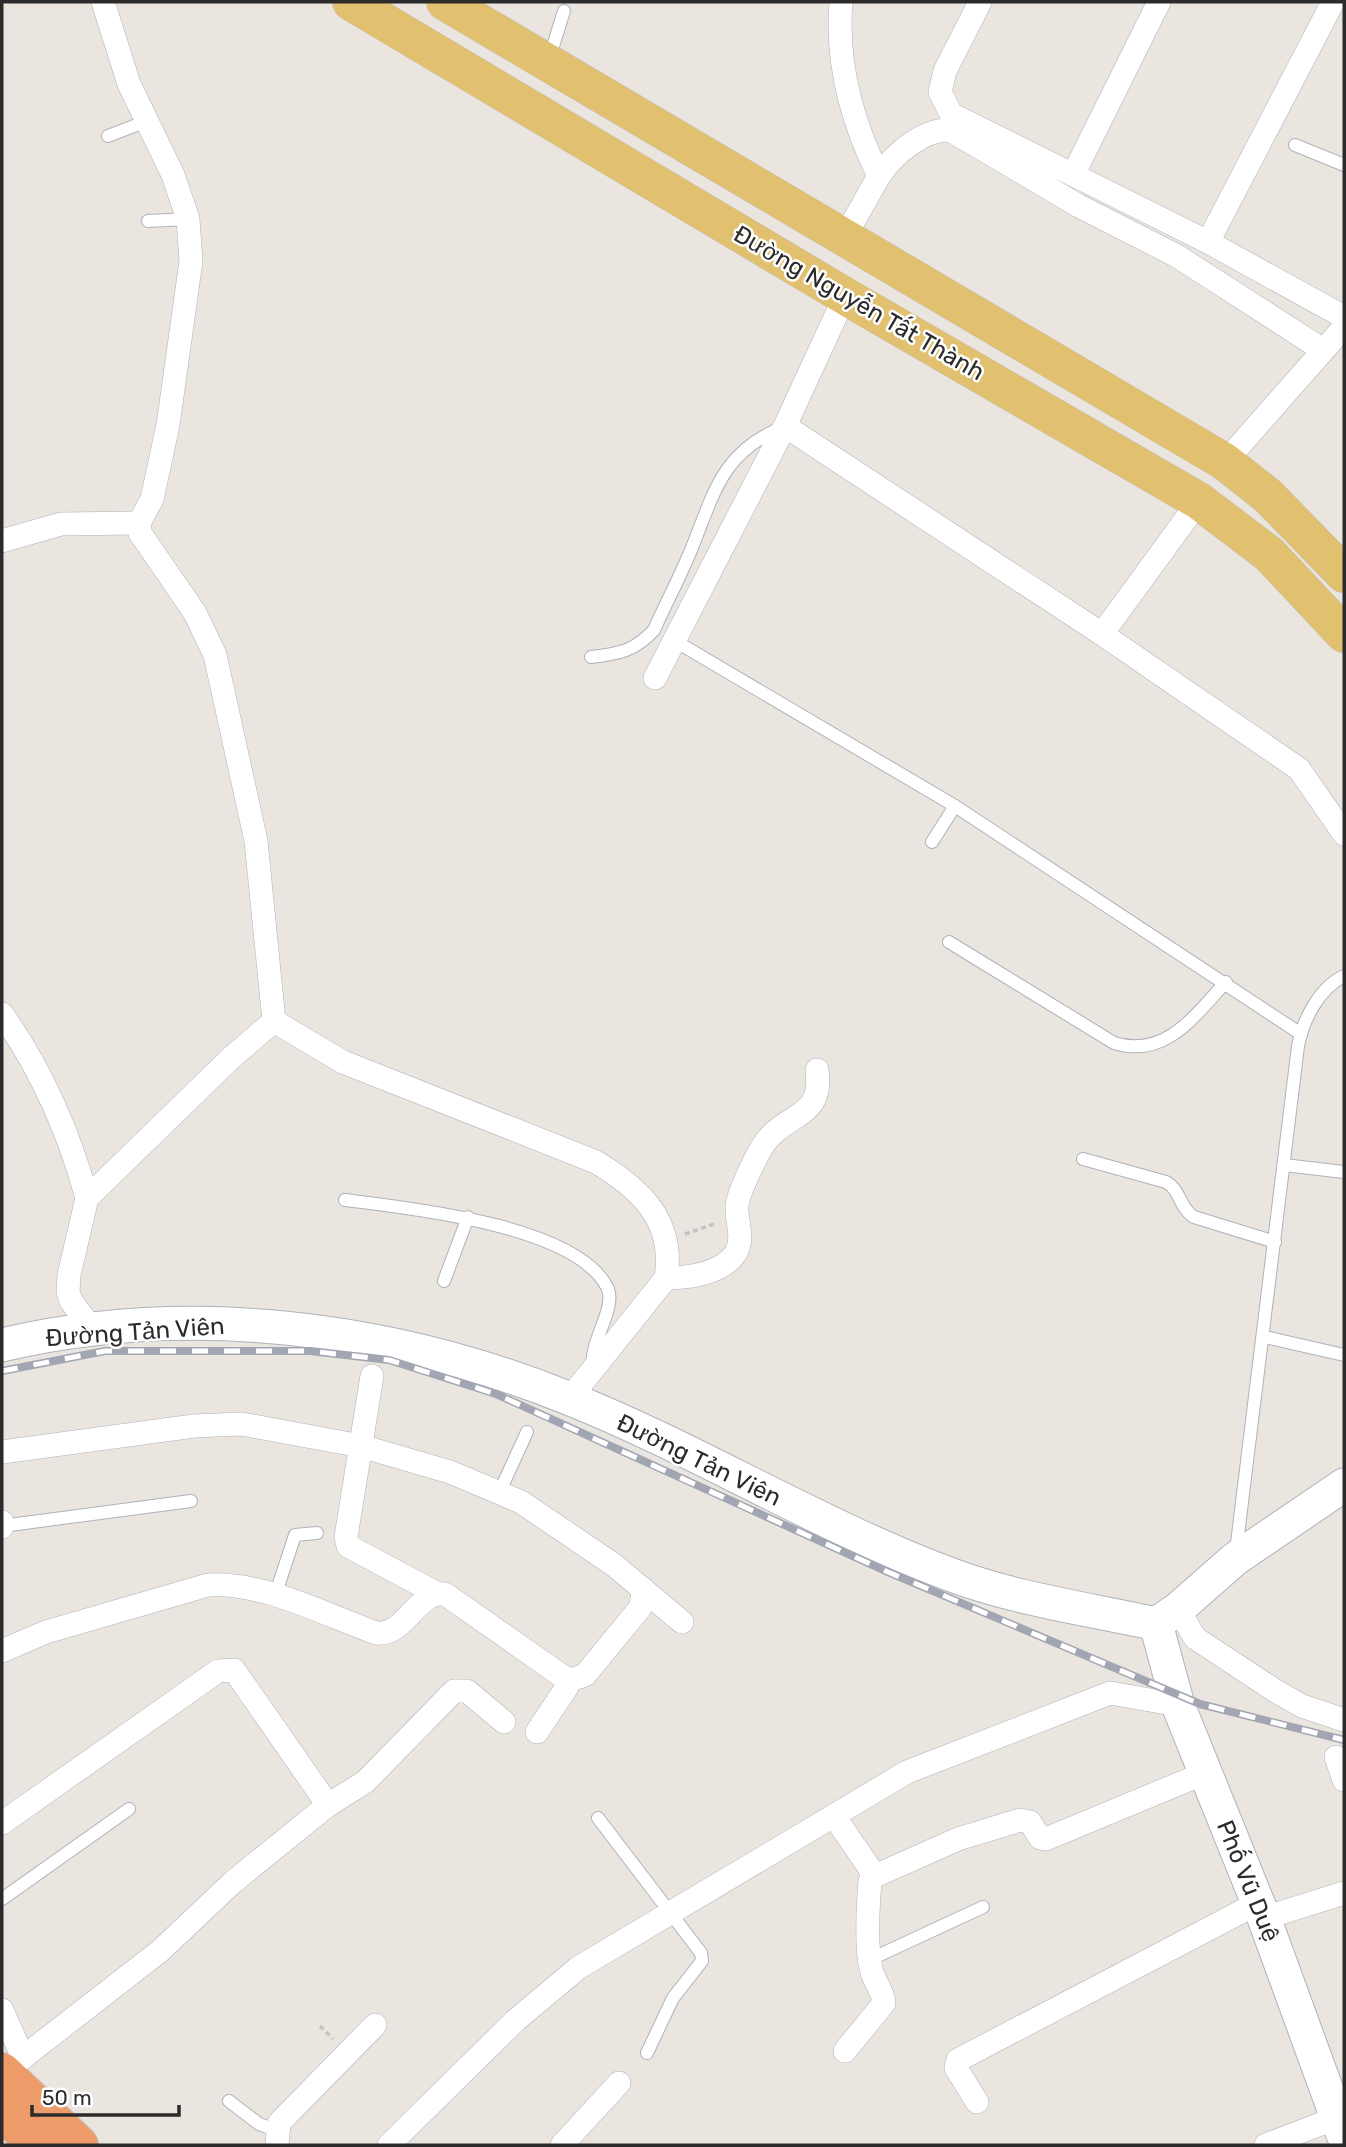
<svg xmlns="http://www.w3.org/2000/svg" width="1346" height="2147" font-family="Rubik,sans-serif">
	<style>
		.lines { fill: none; stroke-linecap: round; stroke-linejoin: round }
		.lane-casing { stroke: #afb2ba; stroke-width: 14 }
		.street-casing { stroke: #afb2ba; stroke-width: 24 }
		.secondary-casing { stroke: #afb2ba; stroke-width: 35 }
		.primary-casing { stroke: #c4c4c4; stroke-width: 38 }
		.highway-casing { stroke: #c4c4c4; stroke-width: 40 }
		.path { stroke: #c4c4c4; stroke-width: 3.5; stroke-dasharray: 5 3.5; stroke-linecap: butt }
		.lane { stroke: #fff; stroke-width: 12 }
		.street { stroke: #fff; stroke-width: 23 }
		.secondary { stroke: #fff; stroke-width: 33 }
		.primary { stroke: #e1c06f; stroke-width: 37 }
		.highway { stroke: #ec9b69; stroke-width: 38 }
		.rail-casing { stroke: #a2a6b3; stroke-width: 8 }
		.rail { stroke: #fff; stroke-width: 5; stroke-dasharray: 16; stroke-linecap: butt }
		.labels { text-anchor: middle; dominant-baseline: central; stroke-width: 5; stroke-linejoin: round; paint-order: stroke }
		.street-label { font-size: 24px; fill: #2b2b2b; stroke: #fff }
	</style>
	<rect width="100%" height="100%" fill="#ebe5df"/>
	<g class="lines">
		<!-- lane casing -->
		<g class="lane-casing">
			<g id="lane">
				<polyline points="549,59 564,11"/>
				<polyline points="108,136 147,121"/>
				<polyline points="1295,145 1344,165"/>
				<polyline points="148,221 188,219"/>
				<polyline points="675,641 955,806 1301,1034"/>
				<path d="M591,657C618,654 635,651 654,630C666,603 680,577 691,550C714,494 721,453 781,428"/>
				<polyline points="932,842 955,806"/>
				<path d="M949,942L1114,1043C1166,1059 1195,1015 1226,982"/>
				<path d="M1083,1159L1166,1182C1181,1190 1179,1208 1194,1217L1275,1242"/>
				<polyline points="1284,1165 1344,1172"/>
				<path d="M345,1200C409,1208 575,1225 607,1287C618,1308 588,1342 593,1369"/>
				<polyline points="444,1281 468,1217"/>
				<polyline points="1265,1337 1344,1355"/>
				<polyline points="499,1493 527,1432"/>
				<polyline points="2,1526 191,1501"/>
				<path d="M1236,1551L1298,1046C1303,1020 1319,988 1344,976"/>
				<polyline points="275,1596 295,1535 317,1533"/>
				<polyline points="598,1818 701,1953 702,1961 673,1998 647,2053"/>
				<polyline points="2,1899 129,1809"/>
				<polyline points="871,1959 983,1907"/>
				<polyline points="229,2101 259,2124 276,2130"/>
			</g>
		</g>
		<!-- street casing -->
		<g class="street-casing">
			<g id="street">
				<path d="M841,2C836,62 852,122 879,176L844,238"/>
				<polyline points="980,2 945,71 940,92 951,114 1208,242 1344,317"/>
				<polyline points="1074,173 1159,2"/>
				<path d="M879,176C894,154 923,129 950,130L1079,206L1177,256L1323,350"/>
				<polyline points="1208,242 1333,2"/>
				<polyline points="845,296 785,426 1102,634 1299,769 1344,834"/>
				<polyline points="1225,462 1344,327"/>
				<polyline points="2,541 61,524 139,523"/>
				<polyline points="1102,634 1199,501"/>
				<polyline points="655,678 785,426"/>
				<path d="M2,1014C41,1069 69,1133 87,1198"/>
				<path d="M274,1021L343,1062L596,1162C641,1189 675,1221 666,1278L570,1398"/>
				<path d="M666,1278C687,1278 721,1274 735,1254C745,1239 736,1222 737,1206C738,1193 755,1159 762,1147C784,1111 824,1121 817,1070"/>
				<polyline points="92,1329 71,1301 68,1292 69,1275 87,1198 231,1058 274,1021 256,841 215,655 195,613 140,533 139,523 152,499 168,425 191,261 188,219 173,175 129,84 103,2"/>
				<polyline points="372,1376 346,1537 348,1546 436,1593"/>
				<polyline points="2,1452 194,1426 242,1424 361,1446 450,1472 521,1502 614,1565 682,1622"/>
				<polyline points="2,1522 2,1527"/>
				<polyline points="1178,1609 1195,1638 1274,1690 1302,1706 1344,1720"/>
				<path d="M2,1651L46,1632L208,1585C265,1582 323,1614 376,1633C407,1636 415,1591 445,1594L565,1678L567,1687L537,1732"/>
				<polyline points="565,1678 571,1680 585,1675 640,1608 644,1590"/>
				<polyline points="1336,1757 1344,1780"/>
				<polyline points="834,1816 875,1876"/>
				<polyline points="2,1823 218,1671 234,1670 328,1805"/>
				<polyline points="1264,1918 1344,1893"/>
				<polyline points="2,2010 23,2058"/>
				<path d="M845,2051L884,2003C883,1991 875,1983 872,1972C865,1949 868,1906 870,1881L875,1876L958,1839L1020,1820L1030,1822L1040,1838L1046,1839L1205,1773"/>
				<polyline points="3,2073 160,1951 233,1882 328,1805 365,1782 454,1691 467,1691 504,1722"/>
				<polyline points="977,2102 956,2068 958,2060 1258,1903"/>
				<polyline points="277,2145 279,2123 375,2025"/>
				<polyline points="389,2145 516,2020 578,1968 907,1772 1110,1693 1178,1705"/>
				<polyline points="562,2145 619,2083"/>
				<polyline points="1266,2145 1344,2115"/>
			</g>
		</g>
		<!-- secondary casing -->
		<g class="secondary-casing">
			<g id="secondary">
				<path d="M2,1345C189,1301 391,1327 568,1398C698,1450 818,1525 949,1574C1015,1599 1088,1609 1156,1624L1178,1609L1235,1559L1344,1485"/>
				<polyline points="1156,1624 1178,1705 1264,1918 1344,2137"/>
			</g>
		</g>
		<!-- primary casing -->
		<g class="primary-casing">
			<g id="primary">
				<polyline points="351,2 845,296 1199,501 1269,554 1344,634"/>
				<polyline points="445,2 1225,462 1268,496 1344,574"/>
			</g>
		</g>
		<!-- highway casing -->
		<g class="highway-casing">
			<g id="highway">
				<polyline points="2,2072 79,2145"/>
				<polyline points="2,2110 36,2145"/>
			</g>
		</g>
		<!-- path -->
		<g class="path">
			<polyline points="685,1234 717,1223"/>
			<polyline points="320,2026 333,2039"/>
		</g>
		<!-- lane -->
		<use href="#lane" class="lane"/>
		<!-- street -->
		<use href="#street" class="street"/>
		<!-- secondary -->
		<use href="#secondary" class="secondary"/>
		<!-- primary -->
		<use href="#primary" class="primary"/>
		<!-- highway -->
		<use href="#highway" class="highway"/>
		<!-- rail casing -->
		<g class="rail-casing">
			<polyline id="rail" points="2,1371 105,1351 310,1351 389,1360 496,1394 888,1572 1200,1704 1344,1740"/>
		</g>
		<!-- rail -->
		<use href="#rail" class="rail"/>
	</g>
	<g class="labels">
		<!-- street labels -->
		<g class="street-label">
			<text transform="translate(859 303) rotate(30)">Đường Nguyễn Tất Thành</text>
			<text transform="translate(135 1332) rotate(-4)">Đường Tản Viên</text>
			<text transform="translate(699 1460) rotate(26)">Đường Tản Viên</text>
			<text transform="translate(1248 1881) rotate(68)">Phố Vũ Duệ</text>
		</g>
	</g>
	<!-- border -->
	<rect width="1346" height="2147" fill="none" stroke="#2b2b2b" stroke-width="7"/>
	<!-- scale -->
	<path d="M32 2105v10h147v-10" fill="none" stroke="#2b2b2b" stroke-width="3.5"/>
	<text x="42" y="2105" font-size="21" fill="#2b2b2b" stroke="#ffffff" stroke-width="5" paint-order="stroke">50 m</text>
</svg>
